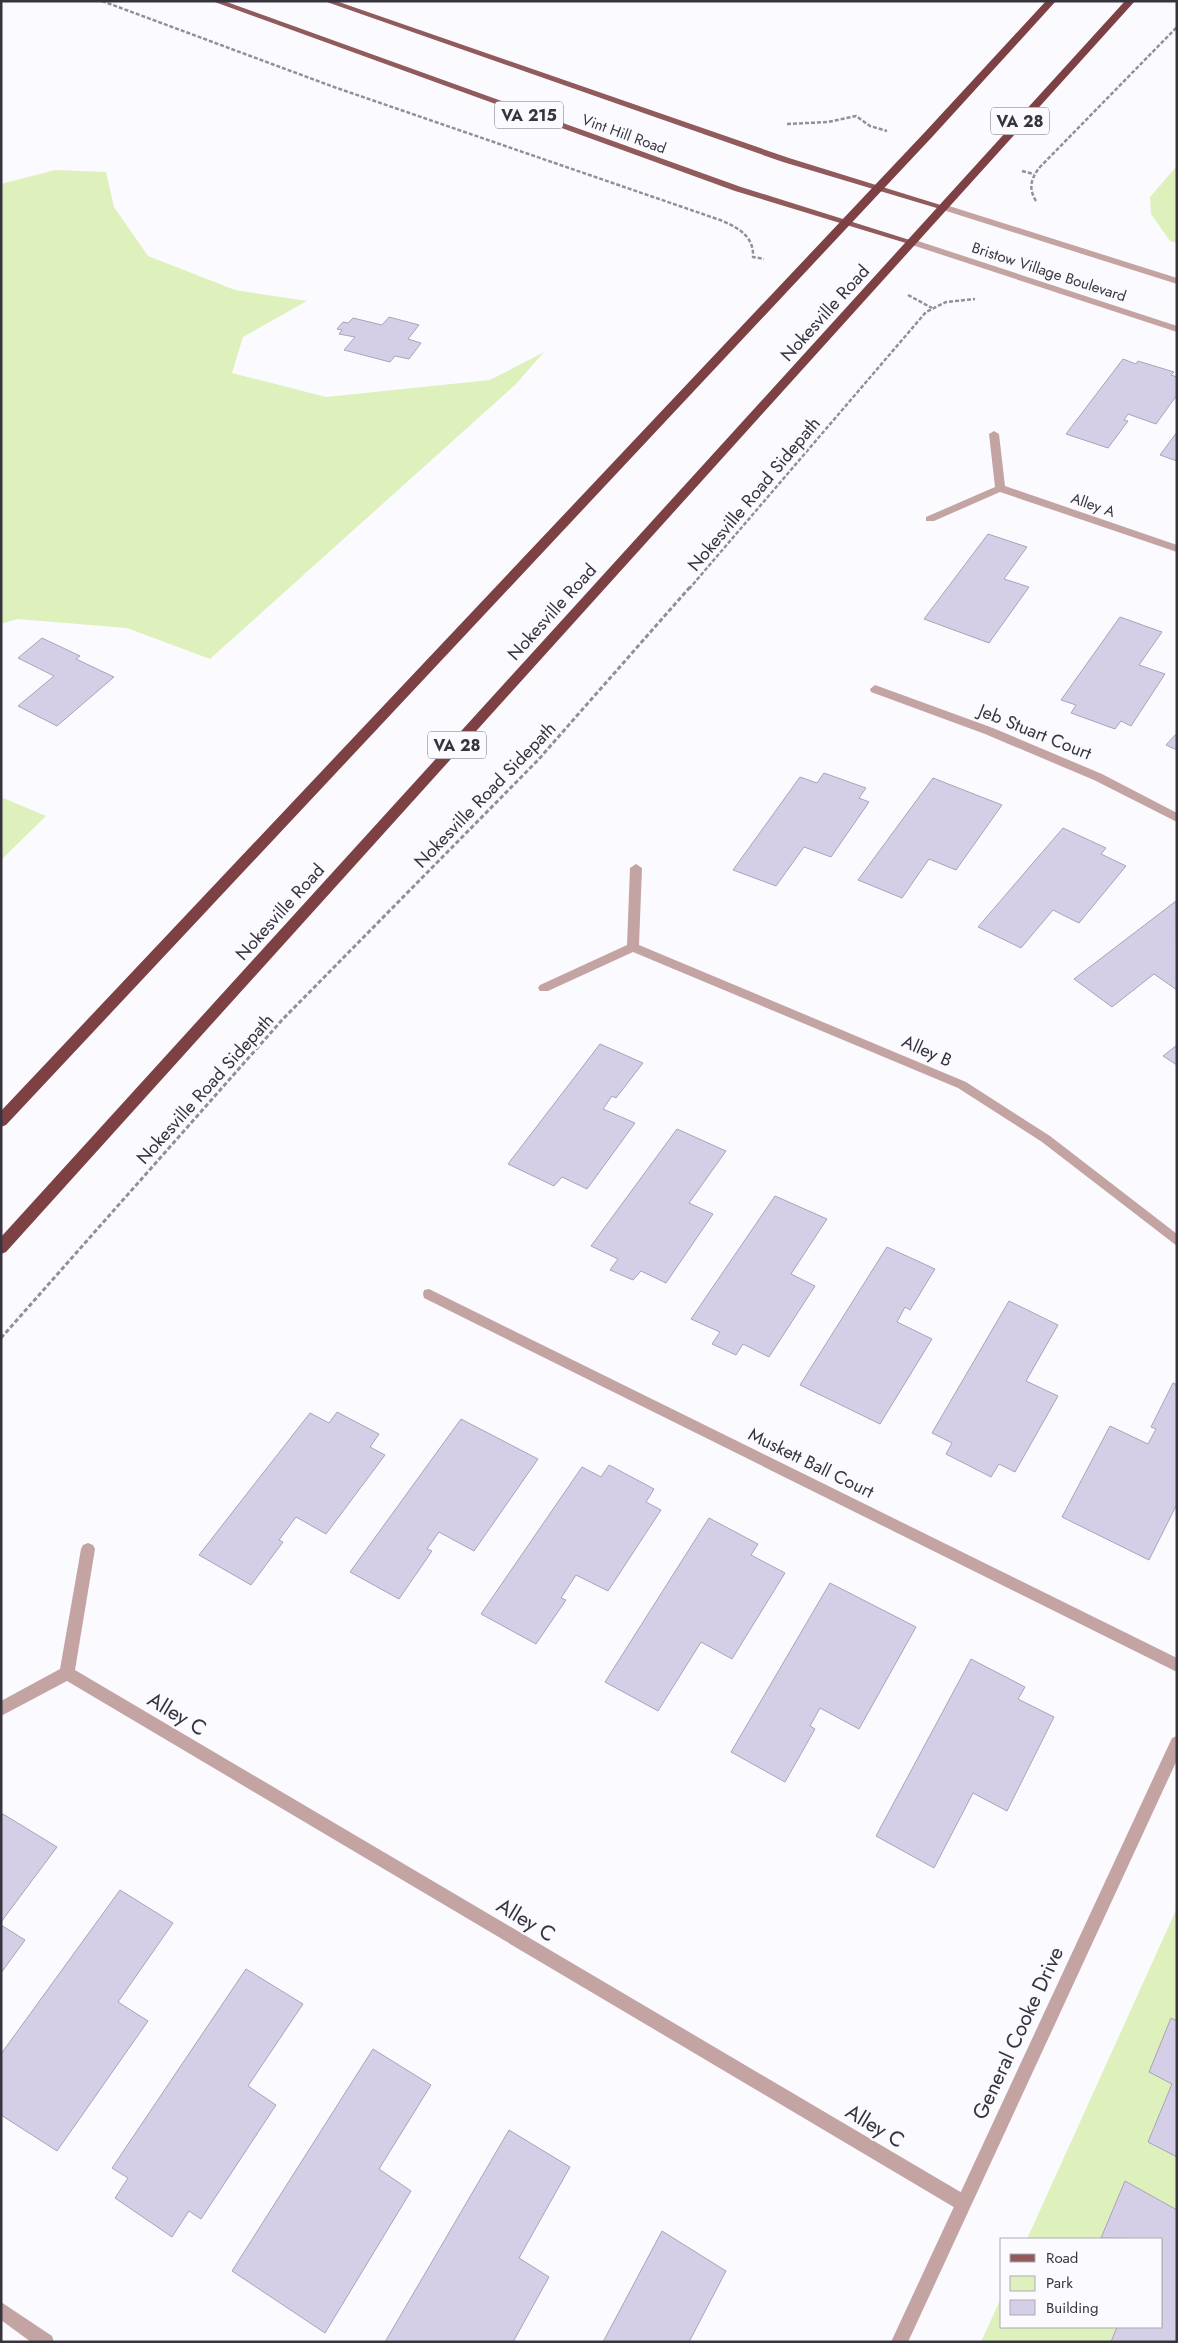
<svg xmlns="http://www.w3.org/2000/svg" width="1178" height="2343" font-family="Jost,sans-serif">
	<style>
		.green { fill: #def1bc }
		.building { fill: #d5cee7; stroke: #a9a3bb }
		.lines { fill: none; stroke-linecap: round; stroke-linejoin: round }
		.path-far1 { stroke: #929097; stroke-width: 2.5; stroke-dasharray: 4 2; stroke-linecap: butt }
		.path { stroke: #929097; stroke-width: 3; stroke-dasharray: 4.5 2.5; stroke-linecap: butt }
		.lane { fill: #c3a4a3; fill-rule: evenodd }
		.street { fill: #c3a4a3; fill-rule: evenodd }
		.primary { fill: #915b5c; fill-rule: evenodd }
		.highway { fill: #7d4143; fill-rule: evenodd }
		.labels { text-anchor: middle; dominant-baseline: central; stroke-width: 4.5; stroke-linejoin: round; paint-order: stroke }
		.far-street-label { font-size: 15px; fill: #37343e; stroke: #fbfaff }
		.shield { fill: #fbfaff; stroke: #726f78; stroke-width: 1 }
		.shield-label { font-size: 16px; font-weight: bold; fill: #37343e }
		.street-label { font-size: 18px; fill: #37343e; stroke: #fbfaff }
		.near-street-label { font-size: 21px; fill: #37343e; stroke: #fbfaff }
	</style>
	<rect width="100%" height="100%" fill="#fbfaff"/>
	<!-- green -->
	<g class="green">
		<polygon points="1177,166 1177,243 1170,241 1151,214 1150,197"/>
		<polygon points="55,170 106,172 114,207 148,256 235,290 307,301 243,337 232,373 326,397 490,380 544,352 516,384 210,659 127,628 17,619 1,624 1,184"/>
		<polygon points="1,797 46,816 1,860"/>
		<polygon points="1177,1908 1177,2342 981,2342 1002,2296 1002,2327 1162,2327 1162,2239 1027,2239"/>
	</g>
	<!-- building -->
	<g class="building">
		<polygon points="389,317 419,325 408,339 421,343 409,359 395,356 390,362 344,350 355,337 339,334 342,330 337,329 343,322 348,323 353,318 382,325"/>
		<polygon points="1123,359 1136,364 1138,361 1174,372 1171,375 1177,377 1177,395 1156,424 1128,414 1124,420 1128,421 1108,448 1066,434"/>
		<polygon points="1177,432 1177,461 1160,455"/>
		<polygon points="988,534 1027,547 1004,579 1029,587 989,643 924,619"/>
		<polygon points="1120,617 1162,632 1139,665 1165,674 1131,726 1121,721 1115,729 1071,713 1076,705 1061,700"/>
		<polygon points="42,638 80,656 76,659 114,677 57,726 18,706 54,676 18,658"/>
		<polygon points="1177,733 1177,750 1166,745"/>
		<polygon points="824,773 866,788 859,798 869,802 831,857 804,847 776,886 733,870 800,777 817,783"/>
		<polygon points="933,778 1002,805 956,870 929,859 902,898 858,880"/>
		<polygon points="1063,828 1106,848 1101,854 1126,866 1079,923 1053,910 1021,948 978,927"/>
		<polygon points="1176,901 1177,990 1154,974 1112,1007 1074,979"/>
		<polygon points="600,1044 643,1063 616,1098 612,1096 603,1109 635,1123 587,1189 562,1177 554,1186 508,1164"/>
		<polygon points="1177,1045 1177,1065 1163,1056"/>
		<polygon points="677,1129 726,1151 689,1203 713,1214 666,1283 641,1271 633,1280 610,1270 618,1259 591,1246"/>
		<polygon points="775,1196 827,1219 791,1274 815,1286 769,1357 743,1344 736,1355 712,1344 720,1332 691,1319"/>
		<polygon points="887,1247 935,1269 910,1310 905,1307 897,1322 932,1339 880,1424 800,1385"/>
		<polygon points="1009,1301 1058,1325 1026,1381 1058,1396 1015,1472 999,1464 991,1477 946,1454 952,1443 932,1433"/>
		<polygon points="1173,1383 1177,1385 1177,1504 1149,1560 1062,1517 1110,1426 1148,1444 1156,1429 1151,1427"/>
		<polygon points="337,1412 379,1434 370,1447 385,1455 326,1534 296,1517 279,1540 283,1542 251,1585 199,1555 310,1413 329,1423"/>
		<polygon points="461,1419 538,1459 474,1551 439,1532 427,1549 432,1551 399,1599 350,1572"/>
		<polygon points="609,1465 654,1489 646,1502 661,1510 608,1591 576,1575 561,1598 566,1600 536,1644 481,1614 582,1467 601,1477"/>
		<polygon points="709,1518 758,1544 751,1555 785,1573 732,1659 701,1642 658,1711 605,1682"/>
		<polygon points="830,1583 916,1627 859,1729 820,1708 810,1726 815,1729 785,1782 731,1752"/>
		<polygon points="971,1659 1025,1687 1018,1699 1054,1717 1007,1811 973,1793 934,1868 876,1836"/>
		<polygon points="3,1814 57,1847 1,1922 1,1817"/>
		<polygon points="120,1890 173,1923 118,2002 148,2021 57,2151 1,2115 1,2054"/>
		<polygon points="1,1925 25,1940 1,1973"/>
		<polygon points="246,1969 303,2004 248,2086 276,2105 201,2219 189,2211 172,2237 115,2198 128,2178 112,2168"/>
		<polygon points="1171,2018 1177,2021 1177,2157 1148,2142 1172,2084 1149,2072"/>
		<polygon points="373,2049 431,2085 379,2169 411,2191 325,2333 232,2271"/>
		<polygon points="509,2130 570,2167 519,2258 549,2277 513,2342 385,2342"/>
		<polygon points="1125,2181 1177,2210 1177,2342 1111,2342 1117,2327 1162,2327 1162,2239 1101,2238"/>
		<polygon points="662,2231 726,2271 689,2342 603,2342"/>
	</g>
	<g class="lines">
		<!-- path-far1 -->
		<g class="path-far1">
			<path d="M102,1L334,87L723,221C740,229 754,237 753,257L764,259"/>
			<polyline points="787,124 828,122 856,116 870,126 887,131"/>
			<polyline points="1022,171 1034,174"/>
			<path d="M1036,201C1028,188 1031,178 1040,167L1177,27"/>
			<polyline points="908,295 932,308"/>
			<polyline points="689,589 926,312 946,302 975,299"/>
		</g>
		<!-- path -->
		<polyline class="path" points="1,1338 282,1020 538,760 690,587"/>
		<!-- lane -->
		<g class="lane">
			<polygon points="994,431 999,434 1005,486 1177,545 1177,552 1000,492 934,521 926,521 926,517 995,487 989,434"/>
			<polygon points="636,864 642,868 639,945 966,1082 1050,1136 1177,1234 1177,1246 1042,1142 958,1088 633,952 548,991 540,991 538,988 540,985 627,945 630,868"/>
			<polygon points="88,1543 93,1545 95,1549 75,1670 969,2197 971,2203 969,2209 963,2211 957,2209 67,1681 1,1716 1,1701 60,1669 81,1549 83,1545"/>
		</g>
		<!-- street -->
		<g class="street">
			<polygon points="940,205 946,205 1177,278 1177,284 940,209"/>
			<polygon points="909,240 915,240 1177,326 1177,332 909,244"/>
			<polygon points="875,685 993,728 1102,774 1177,813 1177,822 1094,780 985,734 871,692 870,689"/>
			<polygon points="429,1289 1177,1658 1177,1672 424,1298 423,1294 424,1290"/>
			<polygon points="1177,1736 1177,1760 908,2342 891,2342 1172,1738"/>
			<polygon points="1,2302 52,2336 54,2342 31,2342 1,2320"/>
		</g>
		<!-- primary -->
		<g class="primary">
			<polygon points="212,1 224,1 741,187 916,242 909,244 735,191"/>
			<polygon points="324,1 336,1 789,158 947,207 940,209 783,162"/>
		</g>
		<!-- highway -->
		<g class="highway">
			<polygon points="1046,1 1056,1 933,136 6,1125 1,1127 1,1111 925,132"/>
			<polygon points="1125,1 1135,1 6,1252 1,1254 1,1237"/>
		</g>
	</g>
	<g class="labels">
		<!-- far-street labels -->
		<g class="far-street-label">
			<text transform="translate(624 134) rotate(20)">Vint Hill Road</text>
			<text transform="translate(1049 272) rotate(18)">Bristow Village Boulevard</text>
			<text transform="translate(1093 505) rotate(19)">Alley A</text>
		</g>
		<!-- shield labels -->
		<g class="shield">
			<rect x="495" y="101.5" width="68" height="27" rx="4"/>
			<rect x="991" y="107.5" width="58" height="27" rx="4"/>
			<rect x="428" y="731.5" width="58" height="27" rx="4"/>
		</g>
		<g class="shield-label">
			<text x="529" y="115">VA 215</text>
			<text x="1020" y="121">VA 28</text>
			<text x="457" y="745">VA 28</text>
		</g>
		<!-- street labels -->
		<g class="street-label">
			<text transform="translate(825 313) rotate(-48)">Nokesville Road</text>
			<text transform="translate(754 494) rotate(-50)">Nokesville Road Sidepath</text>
			<text transform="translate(552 612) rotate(-48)">Nokesville Road</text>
			<text transform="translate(1035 732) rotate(22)">Jeb Stuart Court</text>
			<text transform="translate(485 795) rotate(-46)">Nokesville Road Sidepath</text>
			<text transform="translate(280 912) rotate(-48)">Nokesville Road</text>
			<text transform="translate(927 1051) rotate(24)">Alley B</text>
			<text transform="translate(205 1089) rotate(-48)">Nokesville Road Sidepath</text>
			<text transform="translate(811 1463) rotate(26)">Muskett Ball Court</text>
		</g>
		<!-- near-street labels -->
		<g class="near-street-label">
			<text transform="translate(177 1714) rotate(31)">Alley C</text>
			<text transform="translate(526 1920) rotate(31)">Alley C</text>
			<text transform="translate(1018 2033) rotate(-65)">General Cooke Drive</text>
			<text transform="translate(875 2126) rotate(31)">Alley C</text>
		</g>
	</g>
	<!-- border -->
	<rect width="1178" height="2343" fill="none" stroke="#37343e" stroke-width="5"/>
	<!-- legend -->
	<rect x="1000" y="2238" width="162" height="90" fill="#fbfaff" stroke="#adabb2"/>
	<rect x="1010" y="2254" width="25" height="8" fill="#915b5c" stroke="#adabb2"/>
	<text x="1046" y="2263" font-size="15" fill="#37343e">Road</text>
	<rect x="1010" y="2276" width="25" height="15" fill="#def1bc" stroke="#adabb2"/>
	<text x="1046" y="2288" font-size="15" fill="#37343e">Park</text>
	<rect x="1010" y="2300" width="25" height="15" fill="#d5cee7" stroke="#adabb2"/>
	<text x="1046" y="2313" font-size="15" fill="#37343e">Building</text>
</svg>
